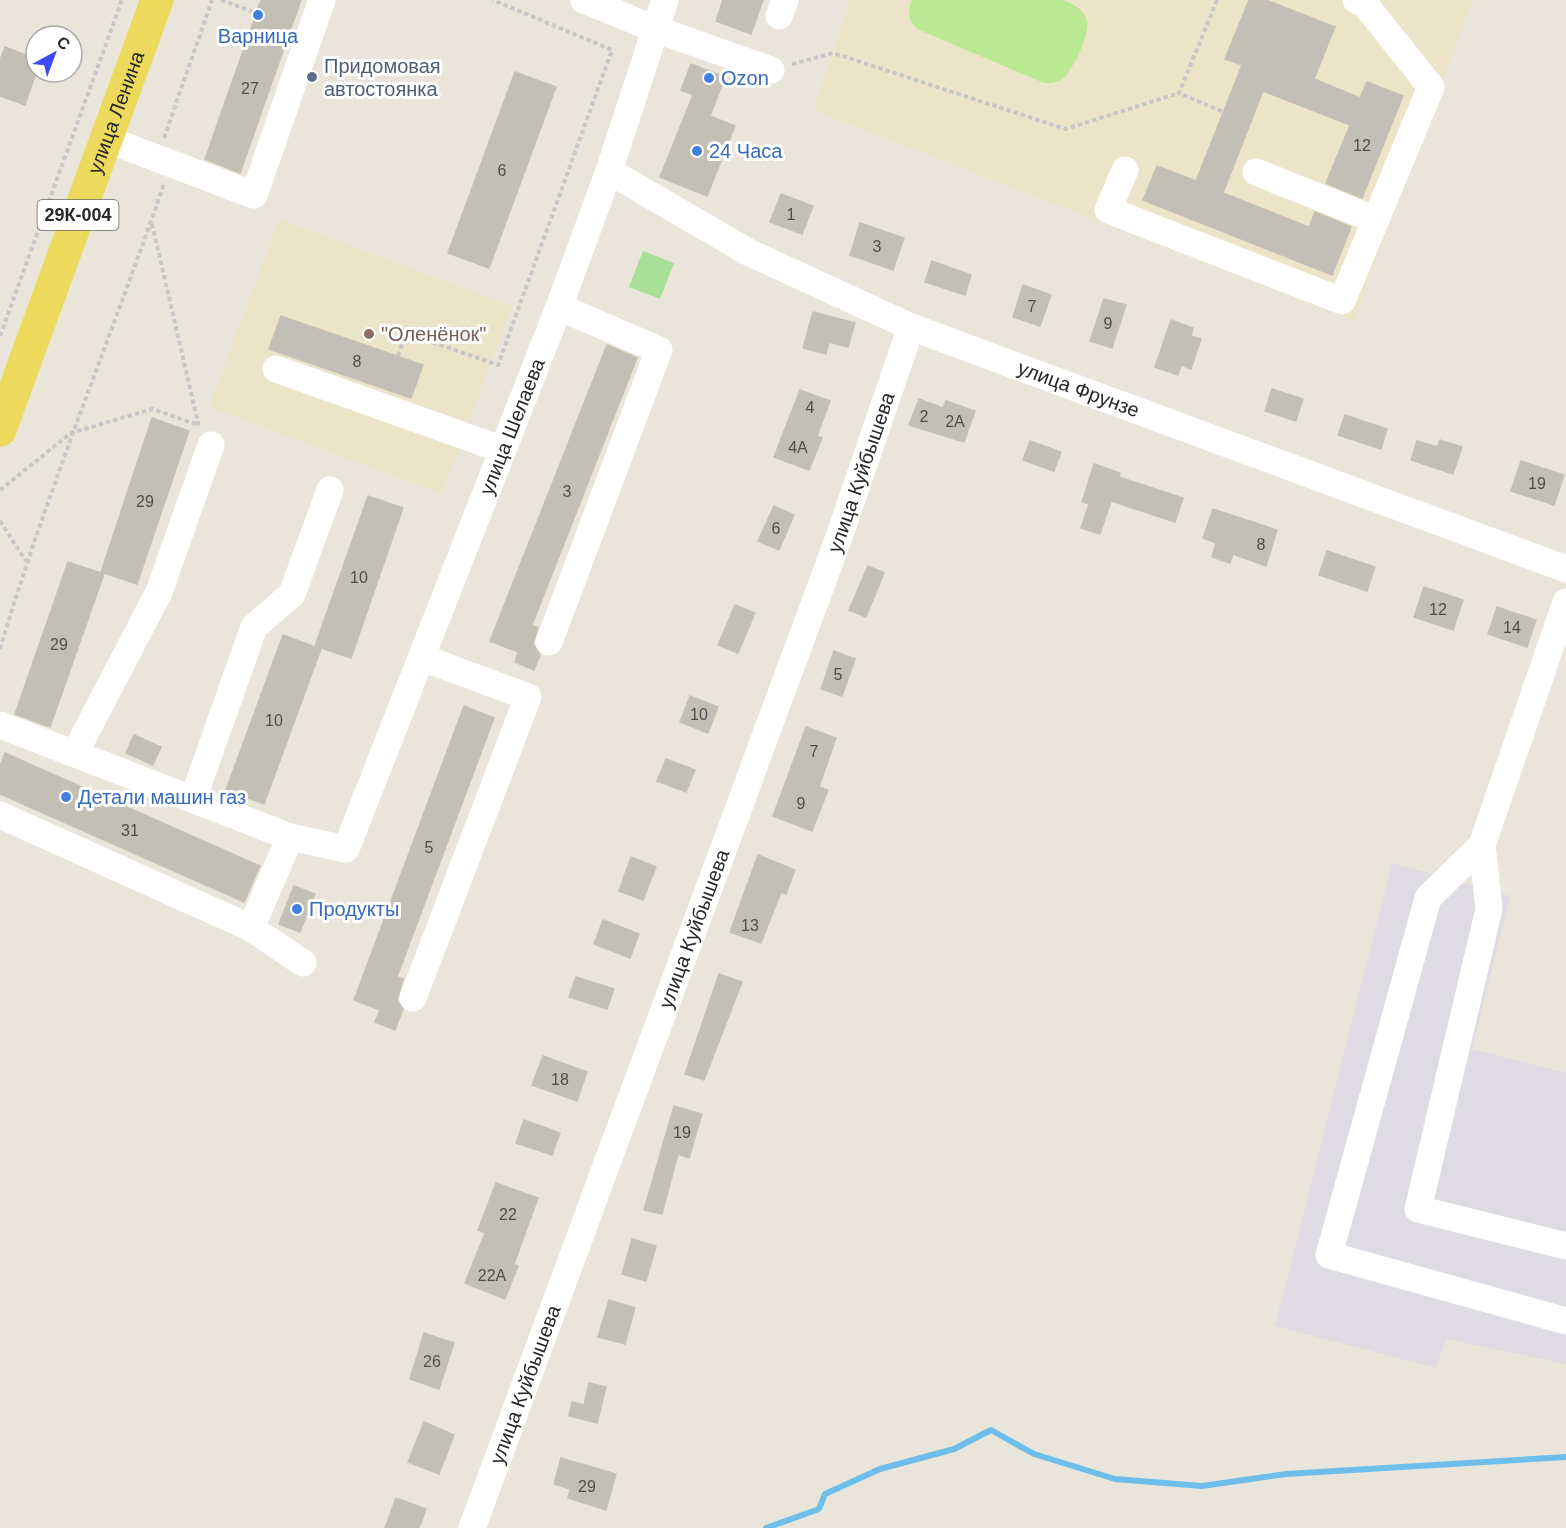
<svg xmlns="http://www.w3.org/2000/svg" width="1566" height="1528" font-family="Helvetica,sans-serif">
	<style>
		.industrial { fill: #dedbe3 }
		.education { fill: #ece4c9 }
		.green { fill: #a9e097 }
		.pitch { fill: #bbe893 }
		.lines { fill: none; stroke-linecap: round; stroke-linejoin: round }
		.stream { stroke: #6ebeeb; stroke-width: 6 }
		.building { fill: #c2bfb6; stroke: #c5c1b4; stroke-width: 1.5 }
		.path { stroke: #c7c7c7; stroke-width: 4; stroke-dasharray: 4.5 3; stroke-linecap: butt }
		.minor { stroke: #fff; stroke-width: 27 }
		.major { stroke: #edd95c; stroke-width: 33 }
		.shop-dot { fill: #3f7fe0; stroke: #fff; stroke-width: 2 }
		.service-dot { fill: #5c6f8a; stroke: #fff; stroke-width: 2 }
		.education-dot { fill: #8d6e63; stroke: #fff; stroke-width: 2 }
		.labels { text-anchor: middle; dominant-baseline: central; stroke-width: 6; stroke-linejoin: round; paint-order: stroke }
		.number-label { font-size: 16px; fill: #4e4e4c }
		.shield { fill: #fff; stroke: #686868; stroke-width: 1.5 }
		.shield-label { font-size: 18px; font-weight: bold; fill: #282828 }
		.shop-label { font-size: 20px; fill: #366cbe; stroke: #fff; text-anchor: start }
		.service-label { font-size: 20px; fill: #4e5e75; stroke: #fff; text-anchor: start }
		.street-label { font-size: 20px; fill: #282828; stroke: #fff }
		.education-label { font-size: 20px; fill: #785e54; stroke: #fff; text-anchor: start }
	</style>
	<rect width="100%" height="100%" fill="#eae5da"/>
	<!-- industrial -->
	<polygon class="industrial" points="1392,863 1510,896 1472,1049 1566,1073 1566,1364 1446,1339 1436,1368 1275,1326"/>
	<!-- education -->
	<g class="education">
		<polygon points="850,0 1473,0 1354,321 813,110"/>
		<polygon points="279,219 512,306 442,494 209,407"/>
	</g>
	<!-- green -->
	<polygon class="green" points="643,251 674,263 660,299 629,287"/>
	<!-- pitch -->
	<path class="pitch" d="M912,0H1063C1073,4 1084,9 1087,20C1091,32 1072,73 1062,79C1056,83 1050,84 1044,83L917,29C908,19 907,12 912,0Z"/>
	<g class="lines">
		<!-- stream -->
		<polyline class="stream" points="766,1528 819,1509 825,1494 880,1469 954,1449 991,1430 1034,1454 1115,1479 1202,1486 1286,1474 1566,1457"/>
	</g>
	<!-- building -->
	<g class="building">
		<polygon points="261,0 301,0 240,173 205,159"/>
		<polygon points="723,0 763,0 751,34 716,21"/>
		<polygon points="1249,0 1266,0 1335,27 1314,79 1360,98 1367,82 1403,96 1362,198 1326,183 1350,125 1263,91 1223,193 1309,227 1315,212 1351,227 1332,275 1143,200 1157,166 1196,181 1242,65 1225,59"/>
		<polygon points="5,47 36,59 36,73 25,105 0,96 0,60"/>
		<polygon points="691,64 725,77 710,116 735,126 707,196 660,177 693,95 681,90"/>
		<polygon points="515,72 556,87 489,268 448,253"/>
		<polygon points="781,194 813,206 802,234 770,222"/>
		<polygon points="860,223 904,238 893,270 850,255"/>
		<polygon points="932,261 971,275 965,295 925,282"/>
		<polygon points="1023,285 1051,295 1040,326 1013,317"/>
		<polygon points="1104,299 1126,305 1112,348 1090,341"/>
		<polygon points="813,312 855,323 848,347 829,342 826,354 803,348"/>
		<polygon points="281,316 423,365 411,398 269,349"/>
		<polygon points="1171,320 1193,328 1191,336 1201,339 1191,369 1181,365 1178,375 1155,367"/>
		<polygon points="607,345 637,358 532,625 538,628 533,644 540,655 534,670 515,662 518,652 490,641"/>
		<polygon points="1272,389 1303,399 1296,421 1265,411"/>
		<polygon points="800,390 830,401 817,436 822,438 809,470 774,457"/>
		<polygon points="919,399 943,408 946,401 975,411 964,442 909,425"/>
		<polygon points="1345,415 1387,429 1381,449 1338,435"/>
		<polygon points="152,418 189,431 137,584 101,572"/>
		<polygon points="1440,440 1462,447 1453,474 1411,460 1417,441 1437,447"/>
		<polygon points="1030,441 1061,452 1054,471 1023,460"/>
		<polygon points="1521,461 1564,475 1554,505 1511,491"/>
		<polygon points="1094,464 1120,473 1119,477 1183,498 1175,522 1111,501 1100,534 1081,528 1089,504 1082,502"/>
		<polygon points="368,496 403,508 351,658 315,646"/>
		<polygon points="774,506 794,515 779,550 758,541"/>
		<polygon points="1213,509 1277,530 1266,566 1233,554 1230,563 1212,557 1216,543 1203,538"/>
		<polygon points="1327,551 1375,567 1367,591 1319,575"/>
		<polygon points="68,562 104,574 50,727 15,714"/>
		<polygon points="868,566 884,573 866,617 849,610"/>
		<polygon points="1424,587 1463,600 1453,630 1414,617"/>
		<polygon points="735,605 755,613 738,653 718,645"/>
		<polygon points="1497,607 1536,620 1527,647 1488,634"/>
		<polygon points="283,635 321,649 264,804 226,790"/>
		<polygon points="834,651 855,659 842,696 821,689"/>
		<polygon points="690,696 718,707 708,733 680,722"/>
		<polygon points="464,706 494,718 397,977 403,979 397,1000 403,1009 395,1030 375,1022 380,1010 354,1000"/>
		<polygon points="806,727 836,738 819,787 828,790 812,831 773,816"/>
		<polygon points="134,735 161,747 153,765 126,753"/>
		<polygon points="5,753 260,866 244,902 0,794 0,766"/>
		<polygon points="666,759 695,770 686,792 657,781"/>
		<polygon points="758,855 795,870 786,894 781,892 761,943 730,932"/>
		<polygon points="631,857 656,867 643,900 619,891"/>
		<polygon points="294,886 315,894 300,932 279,924"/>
		<polygon points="603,920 639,934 630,958 594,944"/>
		<polygon points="719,974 742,982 704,1080 685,1074"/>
		<polygon points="576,977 614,989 607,1009 569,997"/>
		<polygon points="543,1056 587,1072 577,1101 532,1085"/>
		<polygon points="674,1106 702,1114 689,1158 678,1154 662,1214 644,1210"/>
		<polygon points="524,1120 560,1133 552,1155 516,1143"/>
		<polygon points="496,1183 538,1198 514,1264 518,1266 505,1299 465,1283 485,1233 478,1230"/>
		<polygon points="632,1239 656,1246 646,1281 622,1274"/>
		<polygon points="609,1300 635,1308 625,1344 598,1337"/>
		<polygon points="424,1333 454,1343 439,1389 410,1379"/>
		<polygon points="589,1383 606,1387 597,1423 569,1416 572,1402 584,1405"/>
		<polygon points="424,1422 454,1435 439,1474 408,1462"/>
		<polygon points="561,1458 616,1474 606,1510 568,1498 570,1489 554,1484"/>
		<polygon points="396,1498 426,1509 419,1528 385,1528"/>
	</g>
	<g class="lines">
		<!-- path -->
		<g class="path">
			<polyline points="221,0 256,13"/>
			<polyline points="1217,0 1179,93 1223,112"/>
			<polyline points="792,64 833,53 1066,129 1179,93"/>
			<polyline points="164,138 212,0"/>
			<polyline points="152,224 199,427"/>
			<polyline points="0,336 122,0"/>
			<polyline points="398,356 406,333 498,365 612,50 493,0"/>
			<polyline points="0,490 71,433 152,409 196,424"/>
			<polyline points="0,521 26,561"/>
			<path d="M0,649C47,491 110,340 164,184"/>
		</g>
		<!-- minor -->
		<g class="minor">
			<polyline points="584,0 655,29 771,70"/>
			<polyline points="779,16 785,0"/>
			<polyline points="106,139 254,195 322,0"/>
			<polyline points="1125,170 1108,210 1342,301 1431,87 1364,3 1356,0"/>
			<path id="s1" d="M609,171L748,252L911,327L1566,569"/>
			<polyline points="1256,172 1376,220"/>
			<polyline points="276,369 501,449"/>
			<polyline points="1566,602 1482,845 1428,898 1329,1255 1566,1321"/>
			<polyline points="549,642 659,350 559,307"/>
			<path id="s2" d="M0,725L290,837L346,849L559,307L609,171L665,0"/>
			<polyline points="75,753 159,592 211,445"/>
			<polyline points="193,799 254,627 292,594 330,490"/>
			<polyline points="0,815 251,928 290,837"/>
			<polyline points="1482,845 1489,909 1418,1209 1566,1246"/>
			<polyline points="251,928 303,963"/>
			<polyline points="413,998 528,697 423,658"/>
			<path id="s3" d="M472,1528L839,537L911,327"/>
		</g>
		<!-- major -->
		<path class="major" id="s4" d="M0,430L157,0"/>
	</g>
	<!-- markers -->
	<g class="shop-dot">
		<circle cx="258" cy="15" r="6"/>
		<circle cx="709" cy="78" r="6"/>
		<circle cx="697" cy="151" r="6"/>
		<circle cx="66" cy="797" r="6"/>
		<circle cx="297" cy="909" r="6"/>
	</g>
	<circle class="service-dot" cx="312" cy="77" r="6"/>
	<circle class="education-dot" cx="369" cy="334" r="6"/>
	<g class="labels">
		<!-- number labels -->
		<g class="number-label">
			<text x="250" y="88">27</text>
			<text x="1362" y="145">12</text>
			<text x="502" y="170">6</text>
			<text x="791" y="214">1</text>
			<text x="877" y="246">3</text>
			<text x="1032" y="306">7</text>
			<text x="1108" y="323">9</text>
			<text x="357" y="361">8</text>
			<text x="810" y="407">4</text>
			<text x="924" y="416">2</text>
			<text x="955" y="421">2А</text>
			<text x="798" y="447">4А</text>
			<text x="1537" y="483">19</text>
			<text x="567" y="491">3</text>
			<text x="145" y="501">29</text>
			<text x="776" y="528">6</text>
			<text x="1261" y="544">8</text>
			<text x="359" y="577">10</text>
			<text x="1438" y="609">12</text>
			<text x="1512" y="627">14</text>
			<text x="59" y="644">29</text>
			<text x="838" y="674">5</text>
			<text x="699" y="714">10</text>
			<text x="274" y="720">10</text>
			<text x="814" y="751">7</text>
			<text x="801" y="803">9</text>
			<text x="130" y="830">31</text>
			<text x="429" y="847">5</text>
			<text x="750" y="925">13</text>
			<text x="560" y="1079">18</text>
			<text x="682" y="1132">19</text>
			<text x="508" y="1214">22</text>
			<text x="492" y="1275">22А</text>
			<text x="432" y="1361">26</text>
			<text x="587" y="1486">29</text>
		</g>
		<!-- shield labels -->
		<rect class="shield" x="37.5" y="200" width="81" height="30" rx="4.5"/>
		<g class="shield-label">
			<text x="78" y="215">29К-004</text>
		</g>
		<!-- shop labels -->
		<g class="shop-label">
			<text x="258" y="36" text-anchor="middle">Варница</text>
			<text x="721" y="78">Ozon</text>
			<text x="709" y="151">24 Часа</text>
			<text x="78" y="797">Детали машин газ</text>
			<text x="309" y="909">Продукты</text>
		</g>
		<!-- service labels -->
		<g class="service-label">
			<text x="324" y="66">Придомовая<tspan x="324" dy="23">автостоянка</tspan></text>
		</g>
		<!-- street labels -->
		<g class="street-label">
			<text stroke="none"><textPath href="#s4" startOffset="338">улица Ленина</textPath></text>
			<text stroke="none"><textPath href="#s1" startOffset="519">улица Фрунзе</textPath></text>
			<text stroke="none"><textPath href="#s2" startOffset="822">улица Шелаева</textPath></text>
			<text stroke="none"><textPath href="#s3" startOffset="1125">улица Куйбышева</textPath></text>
			<text stroke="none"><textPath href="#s3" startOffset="639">улица Куйбышева</textPath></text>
			<text stroke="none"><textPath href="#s3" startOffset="153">улица Куйбышева</textPath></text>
		</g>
		<!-- education labels -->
		<g class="education-label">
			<text x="381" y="334">"Оленёнок"</text>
		</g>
	</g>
	<!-- north arrow -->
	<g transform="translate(54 54) rotate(41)"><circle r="28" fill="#ffffff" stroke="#a9a9a9" stroke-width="1.5"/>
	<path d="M0-4.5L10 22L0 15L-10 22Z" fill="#3c4df5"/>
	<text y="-9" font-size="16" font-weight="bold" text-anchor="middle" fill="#282828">С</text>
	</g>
</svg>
